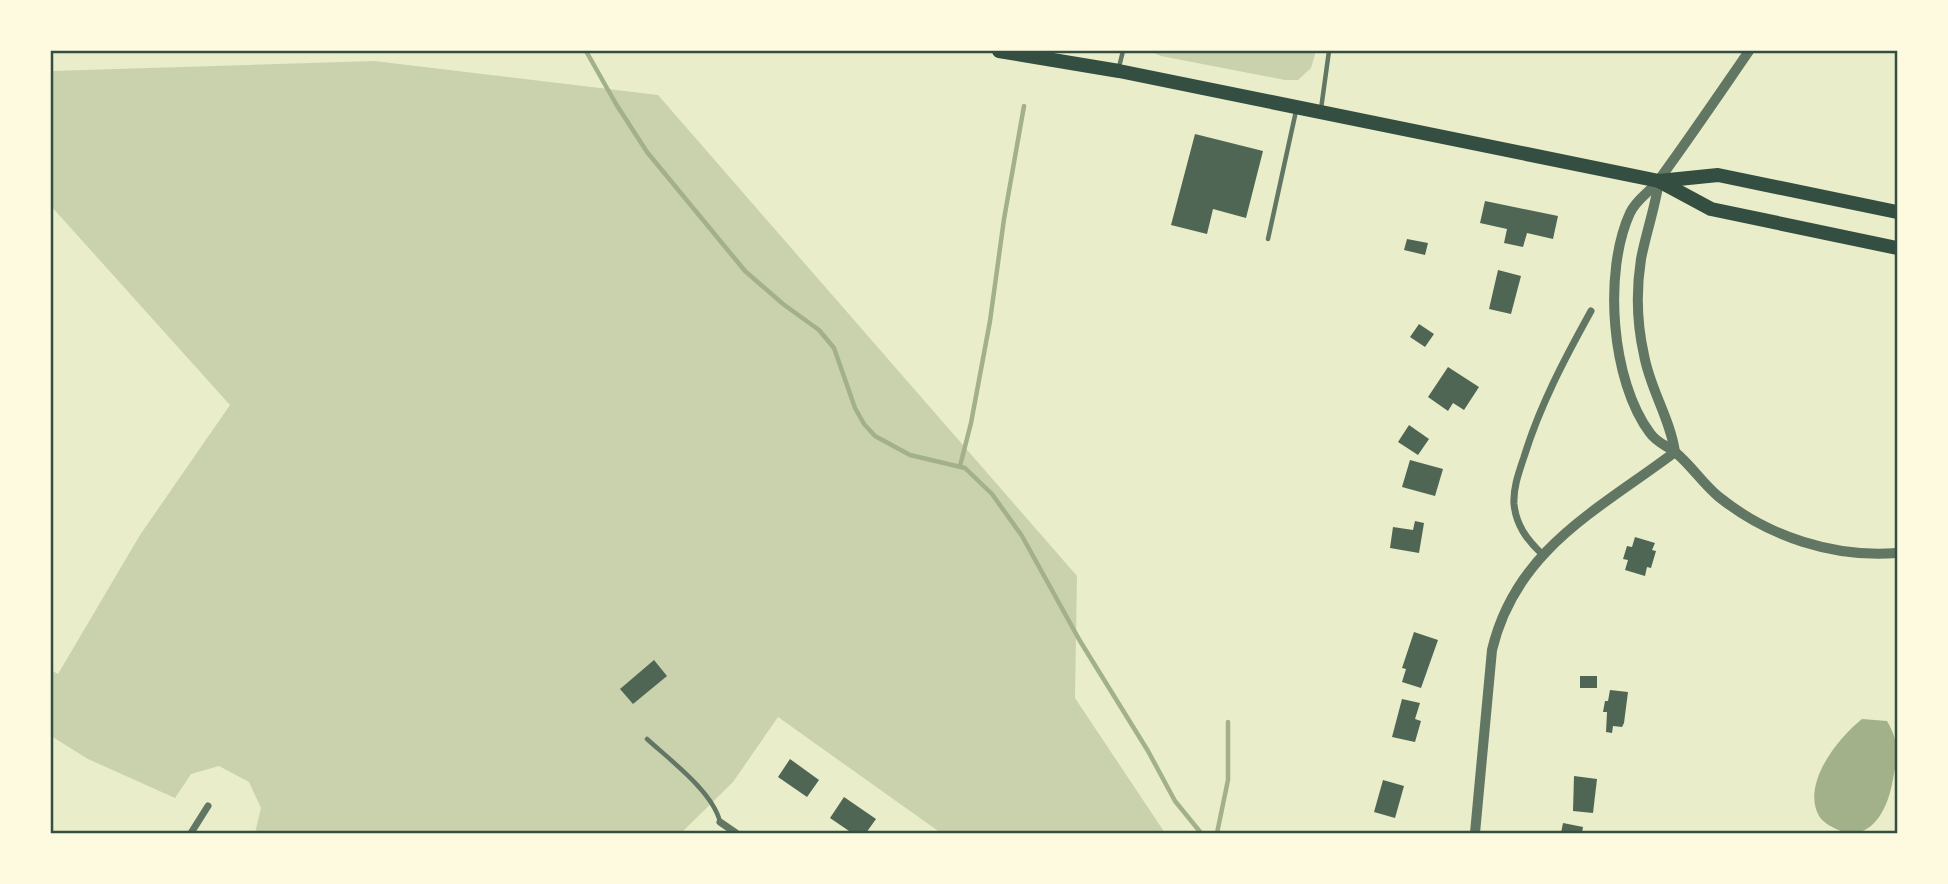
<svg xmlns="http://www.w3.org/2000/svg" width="1948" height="884" font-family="Manrope,sans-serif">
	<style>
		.green { fill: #cad2ad }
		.water { fill: #a3b18a }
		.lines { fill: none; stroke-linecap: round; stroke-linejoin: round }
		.stream { stroke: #a3b18a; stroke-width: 4.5 }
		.building { fill: #4f6655 }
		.service { stroke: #617663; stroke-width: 4.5 }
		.minor { stroke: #617663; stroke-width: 7 }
		.tertiary { stroke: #617663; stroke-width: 10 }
		.trunk { stroke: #344e41; stroke-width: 14 }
		.neatline { fill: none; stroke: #344e41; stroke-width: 2.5 }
	</style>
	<rect width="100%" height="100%" fill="#e9edc9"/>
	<!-- green -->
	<g class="green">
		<polygon points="1149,51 1316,51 1311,68 1298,80 1285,80 1161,56"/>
		<polygon points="374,61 658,95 1077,576 1075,698 1165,833 941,833 778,717 733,782 681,833 255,833 261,808 249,782 219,766 191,774 175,798 88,759 51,736 51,670 58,674 140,535 230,405 51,206 51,71"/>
	</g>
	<!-- water -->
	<path class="water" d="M1862,719L1887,721C1901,745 1897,758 1892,784C1887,811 1869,845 1836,829C1830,826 1823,822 1819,816C1801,784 1838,738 1862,719Z"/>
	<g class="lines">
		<!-- stream -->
		<g class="stream">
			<polyline points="586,51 616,104 647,152 745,271 783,304 819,330 834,348 855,408 864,424 875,436 910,455 965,468 992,494 1022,536 1080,641 1148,751 1175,801 1201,833"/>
			<polyline points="960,466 971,423 990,321 1004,219 1024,106"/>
			<polyline points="1217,833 1228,780 1228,722"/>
		</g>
	</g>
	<!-- building -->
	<g class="building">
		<polygon points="1195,134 1263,151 1246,218 1213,209 1207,234 1171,225"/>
		<polygon points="1485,201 1558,216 1553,239 1527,233 1523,247 1504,243 1507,229 1480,223"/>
		<polygon points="1407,239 1428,243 1425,255 1404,250"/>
		<polygon points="1498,270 1521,276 1511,314 1489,309"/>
		<polygon points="1419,324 1434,334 1425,347 1410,337"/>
		<polygon points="1448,367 1479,387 1464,410 1453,403 1448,411 1428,397"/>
		<polygon points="1409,425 1429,439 1418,455 1398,442"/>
		<polygon points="1410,460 1443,469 1435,496 1402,487"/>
		<polygon points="1415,521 1424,523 1419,553 1390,548 1393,527 1413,530"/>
		<polygon points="1635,537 1655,543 1652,550 1656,551 1651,568 1647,567 1645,576 1625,570 1628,560 1623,559 1627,546 1632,547"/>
		<polygon points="1414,632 1438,640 1421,688 1402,682 1406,669 1402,668"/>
		<polygon points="654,660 667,676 633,704 620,689"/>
		<rect x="1580" y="676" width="17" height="12"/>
		<polygon points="1610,690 1628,692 1624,723 1622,727 1613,726 1612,733 1606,732 1607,712 1603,712 1605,701 1608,701"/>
		<polygon points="1402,699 1420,703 1415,719 1421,721 1415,742 1392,737"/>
		<polygon points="790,759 819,780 807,797 778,777"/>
		<polygon points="1574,776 1597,779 1593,813 1573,811"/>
		<polygon points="1383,780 1404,786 1395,818 1374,812"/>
		<polygon points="844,797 876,819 866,833 852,833 830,818"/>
		<polygon points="1563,823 1583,827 1582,833 1561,833"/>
	</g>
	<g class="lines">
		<!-- service -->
		<g class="service">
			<polyline points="1119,67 1123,51"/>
			<polyline points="1321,109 1329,51"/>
			<polyline points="1268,239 1296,111"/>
			<path d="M647,739C670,760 713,792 720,822"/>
		</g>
		<!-- minor -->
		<g class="minor">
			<path d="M1542,554C1527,540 1516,525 1514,504C1513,488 1519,472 1524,457C1540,405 1565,358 1591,311"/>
			<polyline points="720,822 736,833"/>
			<polyline points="191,833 208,806"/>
		</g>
		<!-- tertiary -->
		<g class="tertiary">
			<path d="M1749,51C1720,93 1691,136 1661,177C1653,190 1636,199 1630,213C1603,272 1611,381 1650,433C1657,443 1666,445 1675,452C1691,465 1703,484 1719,497C1769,537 1834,558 1897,553"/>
			<path d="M1659,181C1655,208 1646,233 1641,259C1636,291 1637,324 1644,355C1650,389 1670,418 1675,452"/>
			<path d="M1475,833L1492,650C1516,549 1598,510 1675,452"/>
		</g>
		<!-- trunk -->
		<g class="trunk">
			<polyline points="999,51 1119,71 1659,181 1718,175 1897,212"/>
			<polyline points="1659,181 1711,209 1897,248"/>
		</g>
	</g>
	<!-- border -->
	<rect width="1948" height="884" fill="none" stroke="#fefae0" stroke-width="105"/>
	<rect x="52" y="52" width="1844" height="780" class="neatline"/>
</svg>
